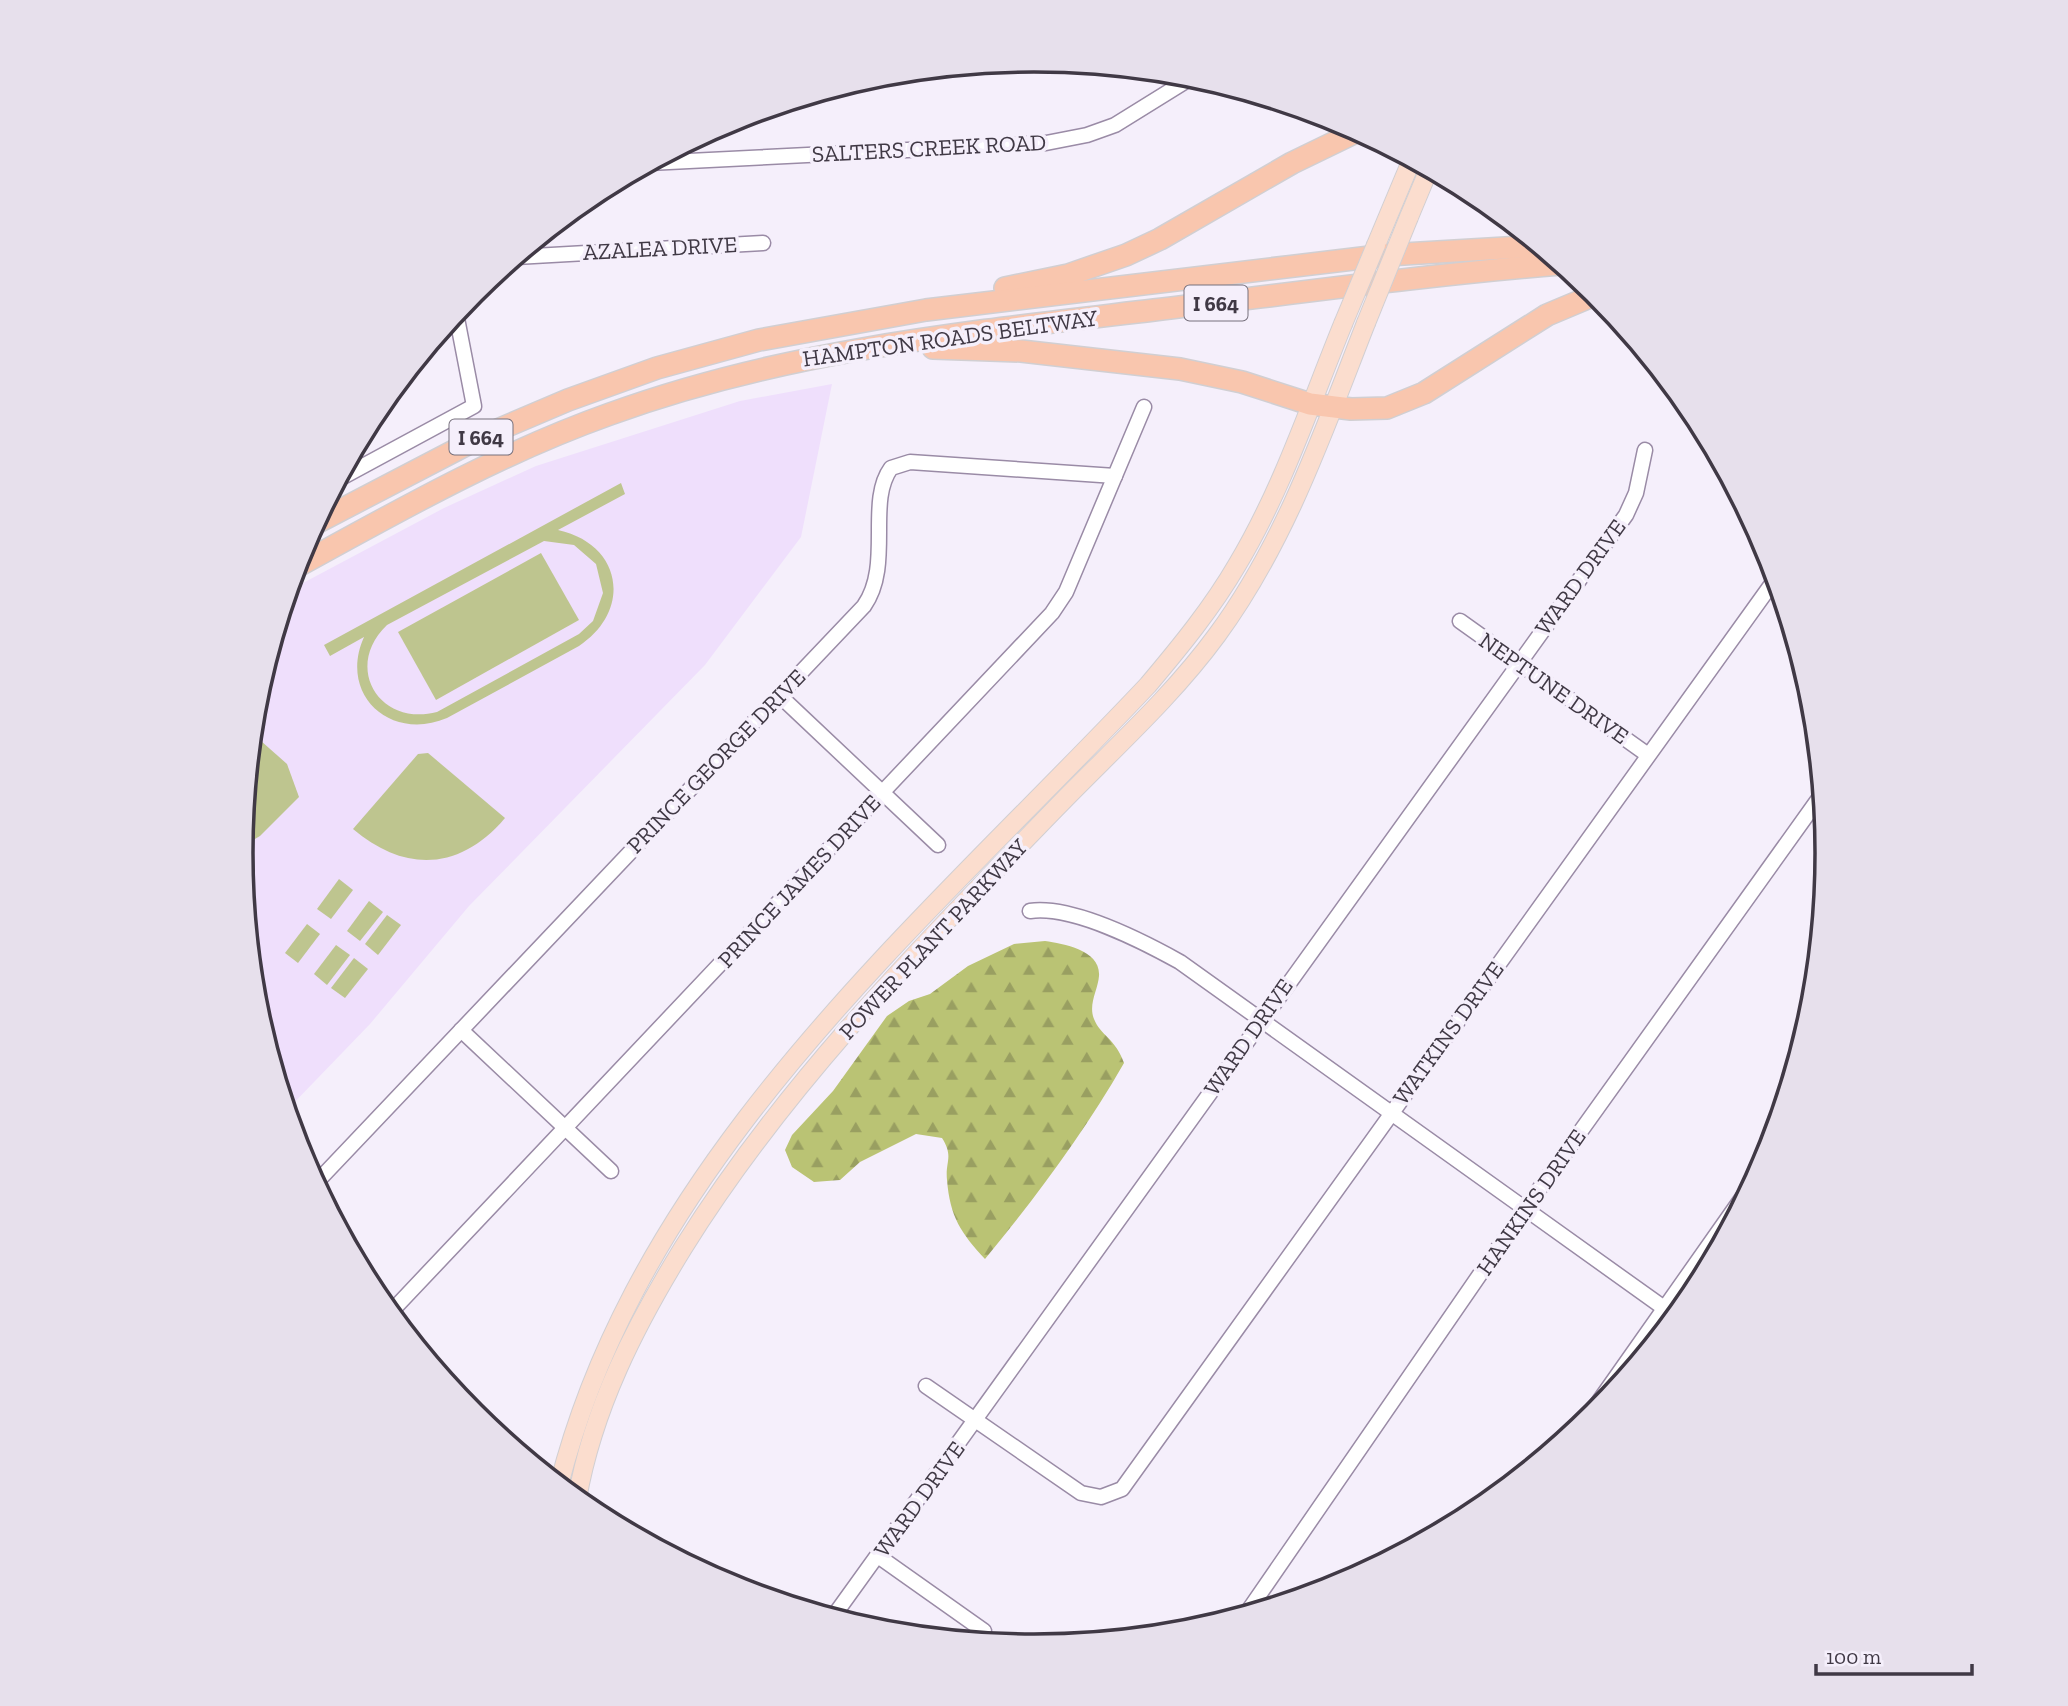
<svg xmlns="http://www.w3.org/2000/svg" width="2068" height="1706" font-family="'Zilla Slab',serif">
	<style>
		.built { fill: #efdffc }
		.forest { fill: url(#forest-firs) }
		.garden { fill: #bec58f; fill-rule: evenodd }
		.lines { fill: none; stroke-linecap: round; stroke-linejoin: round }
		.minor-casing { stroke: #9a8ba6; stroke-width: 17 }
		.major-casing { stroke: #d1cfd2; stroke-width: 20 }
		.highway-casing { stroke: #d1cfd2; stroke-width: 24 }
		.minor { stroke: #fff; stroke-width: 14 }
		.major { stroke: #fbddce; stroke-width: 18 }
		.highway { stroke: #f9c6ae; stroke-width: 21 }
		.major-bridge-casing { stroke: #d1cfd2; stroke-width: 20; stroke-linecap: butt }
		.major-bridge { stroke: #fbddce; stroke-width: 18 }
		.labels { text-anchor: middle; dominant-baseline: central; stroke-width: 7; stroke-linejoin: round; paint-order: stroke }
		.shield { fill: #f5effb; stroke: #76707c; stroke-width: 2 }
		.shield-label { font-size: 21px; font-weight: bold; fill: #403945 }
		.street-label { font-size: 23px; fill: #403945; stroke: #f5effb }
		.rim { fill: none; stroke: #403945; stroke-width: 3.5 }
	</style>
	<defs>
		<pattern id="forest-firs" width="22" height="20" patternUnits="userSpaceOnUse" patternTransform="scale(1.75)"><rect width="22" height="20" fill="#bac374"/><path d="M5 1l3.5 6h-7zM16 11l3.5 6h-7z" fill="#999f61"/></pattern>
	</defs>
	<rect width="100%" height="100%" fill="#f5effb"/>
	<!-- built -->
	<polygon class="built" points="832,384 801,537 705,665 469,906 370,1024 287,1110 256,1007 241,853 256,698 288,591 444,508 536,466 740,401"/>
	<!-- forest -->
	<path class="forest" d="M1045,941C1064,944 1101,950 1099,976C1098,990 1088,1004 1094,1019C1100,1035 1116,1039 1124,1063C1084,1133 1036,1197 985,1259C961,1233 950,1217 947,1180C945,1161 954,1157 942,1138L916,1134L860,1162L840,1180L814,1182L792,1167L785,1150L792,1135L833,1091L887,1016L909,1001L930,994L968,966L1014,944Z"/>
	<!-- garden -->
	<g class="garden">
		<path d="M621,483L625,494L558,530C622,544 633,610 579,646L447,718C391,742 338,695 364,637L330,656L324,645ZM544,541L574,545L596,564L603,593L593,621L579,634L437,712C379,727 343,667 387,625Z"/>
		<polygon points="541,553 579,620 436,700 398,632"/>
		<polygon points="252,733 287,764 299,797 260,836 241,847"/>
		<path d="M428,753L505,818C460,871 405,873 353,829L418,754Z"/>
		<polygon points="339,879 353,890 331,919 317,909"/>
		<polygon points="369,901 383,912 360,941 347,931"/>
		<polygon points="387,915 401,925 378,955 365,944"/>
		<polygon points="307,924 320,934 298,963 285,953"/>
		<polygon points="336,945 350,955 327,985 314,974"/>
		<polygon points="354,958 368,969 345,998 331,988"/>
	</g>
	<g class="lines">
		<!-- minor casing -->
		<g class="minor-casing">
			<g id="minor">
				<polyline points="649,163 1046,143 1087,135 1115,125 1194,76"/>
				<polyline points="516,257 763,243"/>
				<polyline points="339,479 474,406 456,313"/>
				<polyline points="1460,621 1648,755"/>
				<polyline points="779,695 938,845"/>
				<path d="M1030,911C1072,905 1144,942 1180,962L1664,1308"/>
				<polyline points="461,1030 611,1171"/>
				<path d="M315,1184L864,606C893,565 866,502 891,468L910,462L1115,476"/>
				<polyline points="390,1313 1052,613 1066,592 1144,407"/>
				<polyline points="926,1386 1081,1493 1101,1497 1122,1489 1776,578"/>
				<polyline points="1583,1424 1754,1181"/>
				<polyline points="878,1556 984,1631"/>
				<polyline points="1246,1614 1525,1209 1822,794"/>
				<polyline points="833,1617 1626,515 1636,493 1645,450"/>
			</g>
		</g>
		<!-- major casing -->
		<g class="major-casing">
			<g id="major">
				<polyline points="1409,217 1429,169"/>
				<polyline points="1376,245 1412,159"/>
				<path d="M559,1485C643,1155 924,923 1148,685C1180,647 1212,608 1237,565C1282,490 1310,405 1343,324"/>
				<path d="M577,1499C593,1408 635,1326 683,1248C785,1084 921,947 1055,809C1110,752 1171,698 1217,635C1286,541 1324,430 1366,323"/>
			</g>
		</g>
		<!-- highway casing -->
		<g class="highway-casing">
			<g id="highway">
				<polyline points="1005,288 1068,275 1126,255 1160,239 1292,163 1358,131"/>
				<polyline points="933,348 1021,351 1180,369 1242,382 1310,404 1351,409 1387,408 1424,393 1547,315 1597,294"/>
				<polyline points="314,524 481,437 568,400 657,368 759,340 926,310 1387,255 1539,246"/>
				<path d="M296,567C398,511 500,453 610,414C786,350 969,332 1154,310C1289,294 1425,275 1561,264"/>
			</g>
		</g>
		<!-- minor -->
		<use href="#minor" class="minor"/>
		<!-- major -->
		<use href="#major" class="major"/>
		<!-- highway -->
		<use href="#highway" class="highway"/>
		<!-- major-bridge casing -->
		<g class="major-bridge-casing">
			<g id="major-bridge">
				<polyline points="1366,323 1409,217"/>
				<polyline points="1343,324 1376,245"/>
			</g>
		</g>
		<!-- major-bridge -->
		<use href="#major-bridge" class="major-bridge"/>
	</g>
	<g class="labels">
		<!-- shield labels -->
		<g class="shield">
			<rect x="1184.5" y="285.5" width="63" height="35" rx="5"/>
			<rect x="449.5" y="419.5" width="63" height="35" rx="5"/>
		</g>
		<g class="shield-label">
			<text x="1216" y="303">I 664</text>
			<text x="481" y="437">I 664</text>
		</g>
		<!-- street labels -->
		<g class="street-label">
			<text transform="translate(929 148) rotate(-3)">SALTERS CREEK ROAD</text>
			<text transform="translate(660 248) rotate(-3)">AZALEA DRIVE</text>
			<text transform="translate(950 338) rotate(-8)">HAMPTON ROADS BELTWAY</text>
			<text transform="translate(1580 577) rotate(-54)">WARD DRIVE</text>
			<text transform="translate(1554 688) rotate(35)">NEPTUNE DRIVE</text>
			<text transform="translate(716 761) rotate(-46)">PRINCE GEORGE DRIVE</text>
			<text transform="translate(799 881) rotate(-47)">PRINCE JAMES DRIVE</text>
			<text transform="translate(933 939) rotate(-47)">POWER PLANT PARKWAY</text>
			<text transform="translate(1448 1033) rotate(-54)">WATKINS DRIVE</text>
			<text transform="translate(1248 1037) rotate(-55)">WARD DRIVE</text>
			<text transform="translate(1531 1202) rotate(-55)">HANKINS DRIVE</text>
			<text transform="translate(919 1499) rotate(-54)">WARD DRIVE</text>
		</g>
	</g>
	<!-- crop -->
	<path d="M0 0H2068V1706H0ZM253 853a781 781 0 1 1 1562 0a781 781 0 1 1-1562 0Z" fill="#e7e0ec" fill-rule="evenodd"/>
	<path class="rim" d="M253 853a781 781 0 1 1 1562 0a781 781 0 1 1-1562 0Z"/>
	<!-- scale -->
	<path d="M1816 1664v10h156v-10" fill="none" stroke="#403945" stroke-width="3.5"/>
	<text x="1826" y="1664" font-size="21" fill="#403945" stroke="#f5effb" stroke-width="5" paint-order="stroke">100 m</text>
</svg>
